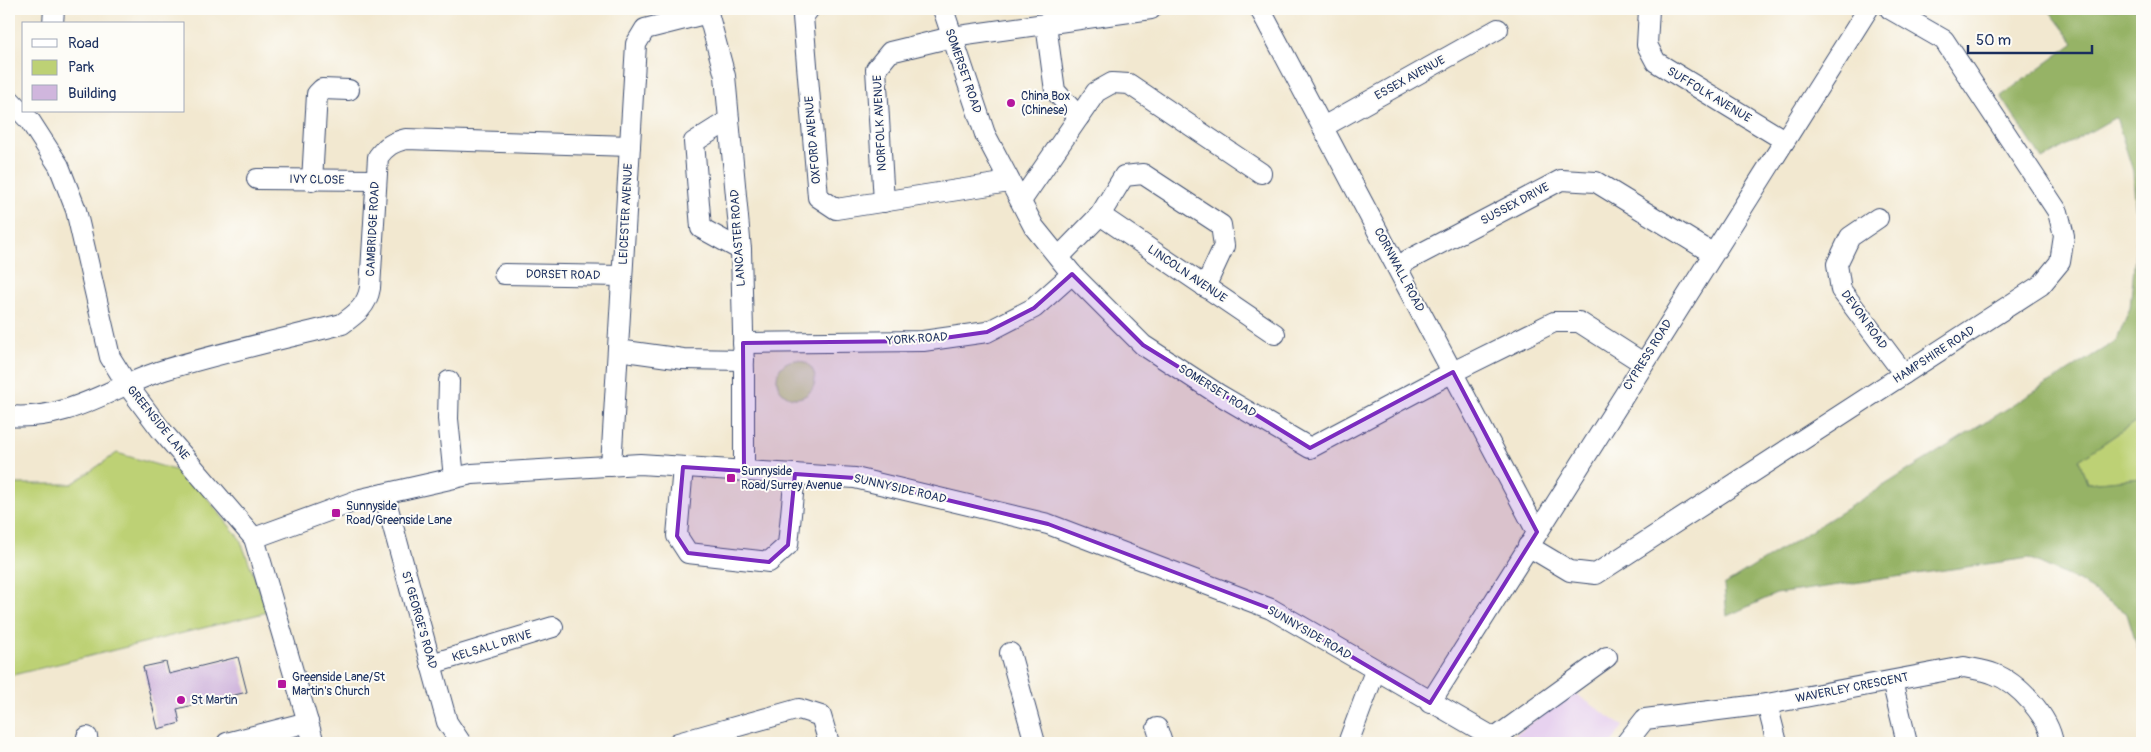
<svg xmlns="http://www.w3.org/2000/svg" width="2151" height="752" font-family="Pangolin,sans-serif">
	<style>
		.built { fill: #e7d2ef }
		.green { fill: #bdd175; stroke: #6c806a }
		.forest { fill: #96b366; stroke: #587162 }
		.building { fill: #d0b6dd }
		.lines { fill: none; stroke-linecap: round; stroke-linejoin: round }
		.minor-casing { stroke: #3b4b6f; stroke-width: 22 }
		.minor { stroke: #fff; stroke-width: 20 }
		.marked { fill: #7b2cbf; fill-opacity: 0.2; stroke: #7b2cbf; stroke-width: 4; stroke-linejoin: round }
		.poi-dot { fill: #b5179e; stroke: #fdfcf7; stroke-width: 2 }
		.labels { text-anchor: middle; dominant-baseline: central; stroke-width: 4; stroke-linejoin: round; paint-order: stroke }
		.street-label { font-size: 12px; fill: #1b2f5e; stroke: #fdfcf7 }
		.poi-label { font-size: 12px; fill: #1b2f5e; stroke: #fdfcf7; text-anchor: start }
	</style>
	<rect width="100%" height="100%" fill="#fdfcf7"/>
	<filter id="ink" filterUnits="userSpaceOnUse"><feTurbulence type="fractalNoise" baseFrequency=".02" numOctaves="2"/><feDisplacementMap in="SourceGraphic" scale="10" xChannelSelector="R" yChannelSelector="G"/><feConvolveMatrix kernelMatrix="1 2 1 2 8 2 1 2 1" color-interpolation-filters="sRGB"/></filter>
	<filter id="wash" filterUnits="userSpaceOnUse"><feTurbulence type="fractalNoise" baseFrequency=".0096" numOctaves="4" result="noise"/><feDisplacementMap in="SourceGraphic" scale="20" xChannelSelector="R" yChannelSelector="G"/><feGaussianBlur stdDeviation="1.12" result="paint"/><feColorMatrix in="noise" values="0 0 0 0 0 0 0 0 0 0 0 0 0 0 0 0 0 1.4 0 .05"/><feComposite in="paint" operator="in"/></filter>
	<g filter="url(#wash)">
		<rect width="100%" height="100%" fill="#f2e8d0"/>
		<!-- built -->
		<polygon class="built" points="1573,692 1623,726 1612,743 1504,743"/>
		<!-- green -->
		<g class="green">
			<circle cx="796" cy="379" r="19"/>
			<polygon points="2142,417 2142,478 2087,483 2079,460"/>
			<polygon points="117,453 188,474 240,539 268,612 9,676 9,484 72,484"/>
		</g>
		<!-- forest -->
		<polygon class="forest" points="2048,9 2142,9 2142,417 2079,460 2087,483 2142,478 2142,662 2127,614 2079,581 2029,558 1776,594 1727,616 1724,585 2116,341 2130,308 2137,234 2133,171 2116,117 2042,159 2001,96 2074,43"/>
		<g id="blocks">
			<!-- building -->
			<polygon class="building" points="238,657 247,692 177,709 180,723 158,729 143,667 166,662 169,674"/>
		</g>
	</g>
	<g filter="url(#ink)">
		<use href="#blocks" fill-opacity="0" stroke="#3b4b6f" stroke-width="1"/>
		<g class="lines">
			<!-- minor casing -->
			<g class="minor-casing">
				<g id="minor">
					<polyline points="707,9 725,76 741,250 744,373 744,471"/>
					<polyline points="809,9 803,17 818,197 836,209 1009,182"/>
					<polyline points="943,9 985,134 1034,227 1072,274 1143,345 1218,394 1310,448 1453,372 1554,322 1579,322 1643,363"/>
					<polyline points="1260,9 1537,532"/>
					<polyline points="1649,9 1647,45 1656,62 1784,140"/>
					<polyline points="53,24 54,9"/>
					<polyline points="1046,24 1055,91 1079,117"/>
					<polyline points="9,99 30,121 59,166 76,210 110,357 128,386 161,430 254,538 314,743"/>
					<polyline points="729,120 694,142 701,228 741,250"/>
					<polyline points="1323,127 1498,29"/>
					<polyline points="257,179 376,180"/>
					<polyline points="312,181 317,94 322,89 349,90"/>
					<polyline points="1021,201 1096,92 1112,83 1129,84 1261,173"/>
					<polyline points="884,202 876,69 890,52 952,37 1151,9"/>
					<polyline points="1100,215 1275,334"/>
					<polyline points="1878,218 1850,237 1837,264 1841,290 1904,374"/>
					<polyline points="1059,257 1100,215 1124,176 1143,174 1221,225 1224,246 1205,287"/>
					<polyline points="1397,266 1561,180 1596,182 1712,253"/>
					<polyline points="504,274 622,276"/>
					<polyline points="743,343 923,341 987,332 1034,308 1072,274"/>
					<polyline points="618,350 683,359 744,360"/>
					<polyline points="449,381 448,419 454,478"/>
					<path d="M9,416C70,421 110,387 164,370C223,352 283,339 342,324C356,314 367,306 370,288L378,157C386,146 393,142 406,139L630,146"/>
					<polyline points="611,466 636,44 645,29 708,13"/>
					<polyline points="683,467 677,536 688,553 769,562 788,545 795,474"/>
					<polyline points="384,494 447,722 461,743"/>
					<polyline points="254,538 361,499 472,474 640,464 855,478 1048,524 1271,609 1503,743"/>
					<polyline points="1528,546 1570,571 1596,574 2041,285 2060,262 2064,236 2058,212 1944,40 1890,9"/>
					<polyline points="1010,653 1035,743"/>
					<polyline points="431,664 553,627"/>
					<polyline points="1892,681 1907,743"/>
					<polyline points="1430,703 1868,9"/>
					<polyline points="1767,704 1777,743"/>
					<polyline points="1157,728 1162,743"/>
					<polyline points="87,737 88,743"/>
					<polyline points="1495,738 1607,657"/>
					<polyline points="227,743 308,722"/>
					<polyline points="678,743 799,709 821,716 829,743"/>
					<polyline points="1348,743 1375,671"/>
					<path d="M1626,743L1645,719L1767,704L1964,667C1973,669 1985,670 1994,674C2019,683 2049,717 2053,743"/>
				</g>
			</g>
			<!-- minor -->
			<use href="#minor" class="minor"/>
		</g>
	</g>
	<!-- marked area -->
	<path class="marked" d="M1072,274L1143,345L1310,448L1453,372L1537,532L1430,703L1271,609L1048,524L855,478L795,474L788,545L769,562L688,553L677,536L683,467L744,471L743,343L923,341L987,332L1034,308Z"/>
	<!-- markers -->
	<g class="poi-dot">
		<circle cx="1011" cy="103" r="5"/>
		<rect x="726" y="473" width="10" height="10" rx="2.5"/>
		<rect x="331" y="508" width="10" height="10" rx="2.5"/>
		<rect x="277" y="679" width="10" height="10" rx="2.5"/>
		<circle cx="181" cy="700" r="5"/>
	</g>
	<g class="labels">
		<!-- street labels -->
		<g class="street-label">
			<text transform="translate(963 71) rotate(71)">SOMERSET ROAD</text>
			<text transform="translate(1410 78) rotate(-29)">ESSEX AVENUE</text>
			<text transform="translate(1709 95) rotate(31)">SUFFOLK AVENUE</text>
			<text transform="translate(880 123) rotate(-93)">NORFOLK AVENUE</text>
			<text transform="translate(813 140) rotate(-95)">OXFORD AVENUE</text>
			<text transform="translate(317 180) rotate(1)">IVY CLOSE</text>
			<text transform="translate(1515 204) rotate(-28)">SUSSEX DRIVE</text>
			<text transform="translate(626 214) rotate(-87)">LEICESTER AVENUE</text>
			<text transform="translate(373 229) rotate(-87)">CAMBRIDGE ROAD</text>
			<text transform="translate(738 238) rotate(-94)">LANCASTER ROAD</text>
			<text transform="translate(1399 270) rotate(62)">CORNWALL ROAD</text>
			<text transform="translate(1187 274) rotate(34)">LINCOLN AVENUE</text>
			<text transform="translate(563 275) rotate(1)">DORSET ROAD</text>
			<text transform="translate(1864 320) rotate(54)">DEVON ROAD</text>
			<text transform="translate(917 339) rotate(-4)">YORK ROAD</text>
			<text transform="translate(1648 355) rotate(-58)">CYPRESS ROAD</text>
			<text transform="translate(1934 355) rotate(-33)">HAMPSHIRE ROAD</text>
			<text transform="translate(1217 391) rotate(32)">SOMERSET ROAD</text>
			<text transform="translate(158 423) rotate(51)">GREENSIDE LANE</text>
			<text transform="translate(900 489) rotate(13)">SUNNYSIDE ROAD</text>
			<text transform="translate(419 620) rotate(74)">ST GEORGE'S ROAD</text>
			<text transform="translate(1309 633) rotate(30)">SUNNYSIDE ROAD</text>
			<text transform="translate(492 646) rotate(-17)">KELSALL DRIVE</text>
			<text transform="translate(1852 688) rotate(-11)">WAVERLEY CRESCENT</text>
		</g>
		<!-- poi labels -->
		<g class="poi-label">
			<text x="1021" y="96">China Box<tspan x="1021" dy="14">(Chinese)</tspan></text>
			<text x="741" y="471">Sunnyside<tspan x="741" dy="14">Road/Surrey Avenue</tspan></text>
			<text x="346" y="506">Sunnyside<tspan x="346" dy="14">Road/Greenside Lane</tspan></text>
			<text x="292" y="677">Greenside Lane/St<tspan x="292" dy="14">Martin's Church</tspan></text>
			<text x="191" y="700">St Martin</text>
		</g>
	</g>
	<!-- margin -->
	<rect width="2151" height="752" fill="none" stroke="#fdfcf7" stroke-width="30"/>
	<!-- legend -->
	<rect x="22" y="22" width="162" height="90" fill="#fdfcf7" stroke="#a3aaba"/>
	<rect x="32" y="39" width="25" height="8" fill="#ffffff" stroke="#a3aaba"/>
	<text x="68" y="48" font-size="15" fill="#1b2f5e">Road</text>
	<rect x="32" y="60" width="25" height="15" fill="#bdd175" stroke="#a3aaba"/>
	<text x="68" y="72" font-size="15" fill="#1b2f5e">Park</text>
	<rect x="32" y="85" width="25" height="15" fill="#d0b6dd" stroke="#a3aaba"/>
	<text x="68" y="98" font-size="15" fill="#1b2f5e">Building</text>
	<!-- scale -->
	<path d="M1968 45v8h124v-8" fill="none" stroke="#1b2f5e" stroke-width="2.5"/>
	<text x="1976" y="45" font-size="15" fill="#1b2f5e" stroke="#fdfcf7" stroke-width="4" paint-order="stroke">50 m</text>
</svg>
